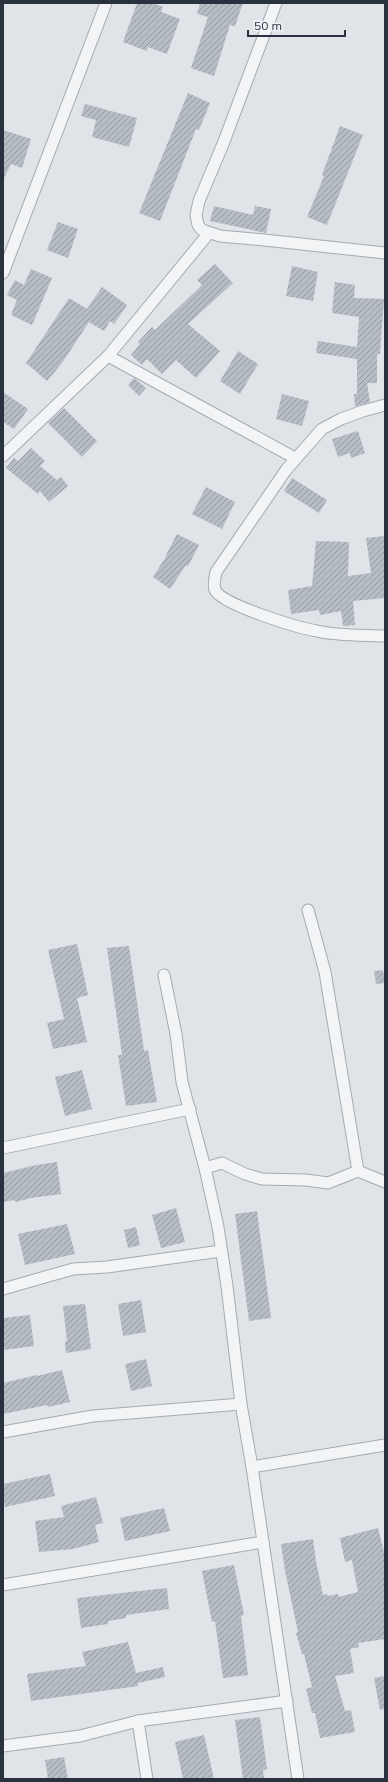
<svg xmlns="http://www.w3.org/2000/svg" width="388" height="1782" font-family="Mulish,sans-serif">
	<style>
		.building { fill: url(#building-hatch) }
		.lines { fill: none; stroke-linecap: round; stroke-linejoin: round }
		.street-casing { stroke: #a5aab2; stroke-width: 13 }
		.street { stroke: #f2f4f6; stroke-width: 11 }
	</style>
	<defs>
		<pattern id="building-hatch" width="6" height="6" patternUnits="userSpaceOnUse"><rect width="6" height="6" fill="#b7bdc4"/><path d="M-1 1l2-2M0 6l6-6M5 7l2-2" fill="none" stroke="#959aa1"/></pattern>
	</defs>
	<rect width="100%" height="100%" fill="#e0e3e8"/>
	<!-- building -->
	<g class="building">
		<polygon points="137,3 152,3 163,7 161,12 180,19 167,54 148,47 147,51 123,42"/>
		<polygon points="200,3 243,3 235,26 230,25 214,76 191,68 208,17 197,14"/>
		<polygon points="188,93 210,103 199,130 196,129 160,221 139,213"/>
		<polygon points="85,104 137,118 129,147 92,137 96,120 81,116"/>
		<polygon points="340,126 363,135 327,225 307,217 324,176 322,175"/>
		<polygon points="3,130 31,139 22,168 11,164 3,180"/>
		<polygon points="214,206 253,215 255,206 271,209 266,233 210,221"/>
		<polygon points="58,222 78,229 68,258 47,250"/>
		<polygon points="215,264 233,283 188,324 220,351 196,378 176,360 162,374 147,359 142,365 131,355 140,344 138,342 152,327 155,330 202,285 197,280"/>
		<polygon points="292,266 318,272 313,301 286,296"/>
		<polygon points="31,269 52,278 32,325 11,315 17,300 7,295 15,280 24,285"/>
		<polygon points="335,282 355,285 354,298 384,299 380,354 377,354 377,383 367,383 370,402 357,406 355,406 354,394 357,394 357,359 316,353 318,341 357,347 359,317 332,313"/>
		<polygon points="102,287 127,305 114,324 110,321 104,331 89,322 62,363 47,381 26,363 69,298 87,309"/>
		<polygon points="238,351 258,364 240,394 220,381"/>
		<polygon points="134,378 146,388 139,396 128,385"/>
		<polygon points="3,392 28,409 14,429 3,422"/>
		<polygon points="282,394 309,401 302,426 276,419"/>
		<polygon points="64,408 97,441 82,457 48,423"/>
		<polygon points="358,431 365,453 351,458 350,453 338,457 332,439"/>
		<polygon points="31,448 45,461 40,466 57,480 61,477 68,486 49,502 40,491 38,494 6,468 14,458 18,461"/>
		<polygon points="292,478 327,500 319,513 284,491"/>
		<polygon points="206,487 235,502 222,529 192,514"/>
		<polygon points="177,534 199,545 188,566 186,565 170,589 153,577 167,555 166,555"/>
		<polygon points="385,536 385,598 353,601 355,625 343,626 341,611 320,615 319,610 291,614 288,590 312,586 316,541 349,542 348,576 371,573 366,538"/>
		<polygon points="77,944 88,995 77,998 87,1042 53,1049 47,1023 64,1019 48,950"/>
		<polygon points="129,946 144,1051 148,1050 157,1102 126,1106 118,1055 122,1055 107,948"/>
		<polygon points="383,970 385,983 376,984 374,971"/>
		<polygon points="82,1070 92,1109 65,1116 55,1077"/>
		<polygon points="57,1162 61,1194 31,1198 15,1202 14,1200 3,1202 3,1173 36,1165"/>
		<polygon points="176,1208 185,1242 161,1248 152,1215"/>
		<polygon points="257,1211 271,1318 249,1321 235,1214"/>
		<polygon points="67,1224 75,1254 25,1265 18,1234"/>
		<polygon points="136,1227 140,1245 128,1248 124,1230"/>
		<polygon points="141,1300 146,1332 123,1336 118,1304"/>
		<polygon points="85,1304 91,1349 66,1353 65,1342 67,1341 63,1306"/>
		<polygon points="30,1315 34,1346 3,1350 3,1318"/>
		<polygon points="146,1359 152,1386 131,1391 125,1364"/>
		<polygon points="62,1370 70,1402 48,1407 47,1405 3,1414 3,1383 37,1375 37,1376"/>
		<polygon points="50,1474 55,1496 5,1507 3,1497 3,1484"/>
		<polygon points="96,1497 103,1523 95,1525 99,1542 73,1549 39,1552 35,1521 64,1517 61,1506"/>
		<polygon points="164,1508 170,1531 125,1541 120,1518"/>
		<polygon points="378,1528 385,1556 385,1639 358,1643 359,1647 350,1649 354,1673 335,1676 345,1711 351,1710 355,1732 320,1738 315,1713 312,1713 306,1689 312,1687 304,1654 302,1654 296,1633 298,1632 285,1571 281,1544 313,1539 316,1561 323,1595 327,1594 328,1596 338,1594 339,1597 358,1592 352,1560 345,1562 340,1538"/>
		<polygon points="234,1565 244,1615 241,1616 248,1675 223,1678 215,1621 212,1622 202,1571"/>
		<polygon points="167,1588 169,1609 126,1615 126,1618 108,1621 108,1624 81,1628 77,1598"/>
		<polygon points="128,1642 136,1673 163,1667 165,1677 138,1683 138,1686 31,1701 27,1674 86,1666 82,1652"/>
		<polygon points="385,1676 385,1709 380,1710 374,1678"/>
		<polygon points="260,1717 267,1769 263,1770 264,1779 243,1779 235,1720"/>
		<polygon points="204,1735 214,1779 183,1779 175,1742"/>
		<polygon points="64,1757 68,1779 48,1779 45,1760"/>
	</g>
	<g class="lines">
		<!-- street casing -->
		<g class="street-casing">
			<g id="street">
				<polyline points="276,3 223,144 199,201 196,215 198,225 202,230 220,236 264,240 385,253"/>
				<polyline points="3,273 106,3"/>
				<polyline points="108,356 295,458"/>
				<path d="M385,405L363,411L341,419L322,429L286,470L216,572C215,578 213,584 215,590C222,605 299,628 317,631C336,636 365,635 385,636"/>
				<polyline points="3,456 108,356 209,233"/>
				<polyline points="308,910 325,972 358,1171"/>
				<polyline points="164,975 176,1034 182,1082 205,1168 218,1227 227,1286 241,1404 252,1467 298,1779"/>
				<polyline points="3,1148 190,1109"/>
				<polyline points="205,1168 222,1163 245,1174 262,1179 306,1180 328,1183 358,1171 385,1182"/>
				<polyline points="3,1289 73,1269 107,1267 221,1251"/>
				<polyline points="3,1432 93,1416 241,1404"/>
				<polyline points="252,1467 385,1445"/>
				<polyline points="3,1585 263,1542"/>
				<polyline points="138,1721 147,1779"/>
				<polyline points="3,1746 80,1736 138,1721 287,1701"/>
			</g>
		</g>
		<!-- street -->
		<use href="#street" class="street"/>
	</g>
	<!-- border -->
	<rect width="388" height="1782" fill="none" stroke="#29323e" stroke-width="8"/>
	<!-- scale -->
	<path d="M248 30v6h97v-6" fill="none" stroke="#29323e" stroke-width="2"/>
	<text x="254" y="30" font-size="12" fill="#29323e" stroke="#eff2f6" stroke-width="3" paint-order="stroke">50 m</text>
</svg>
